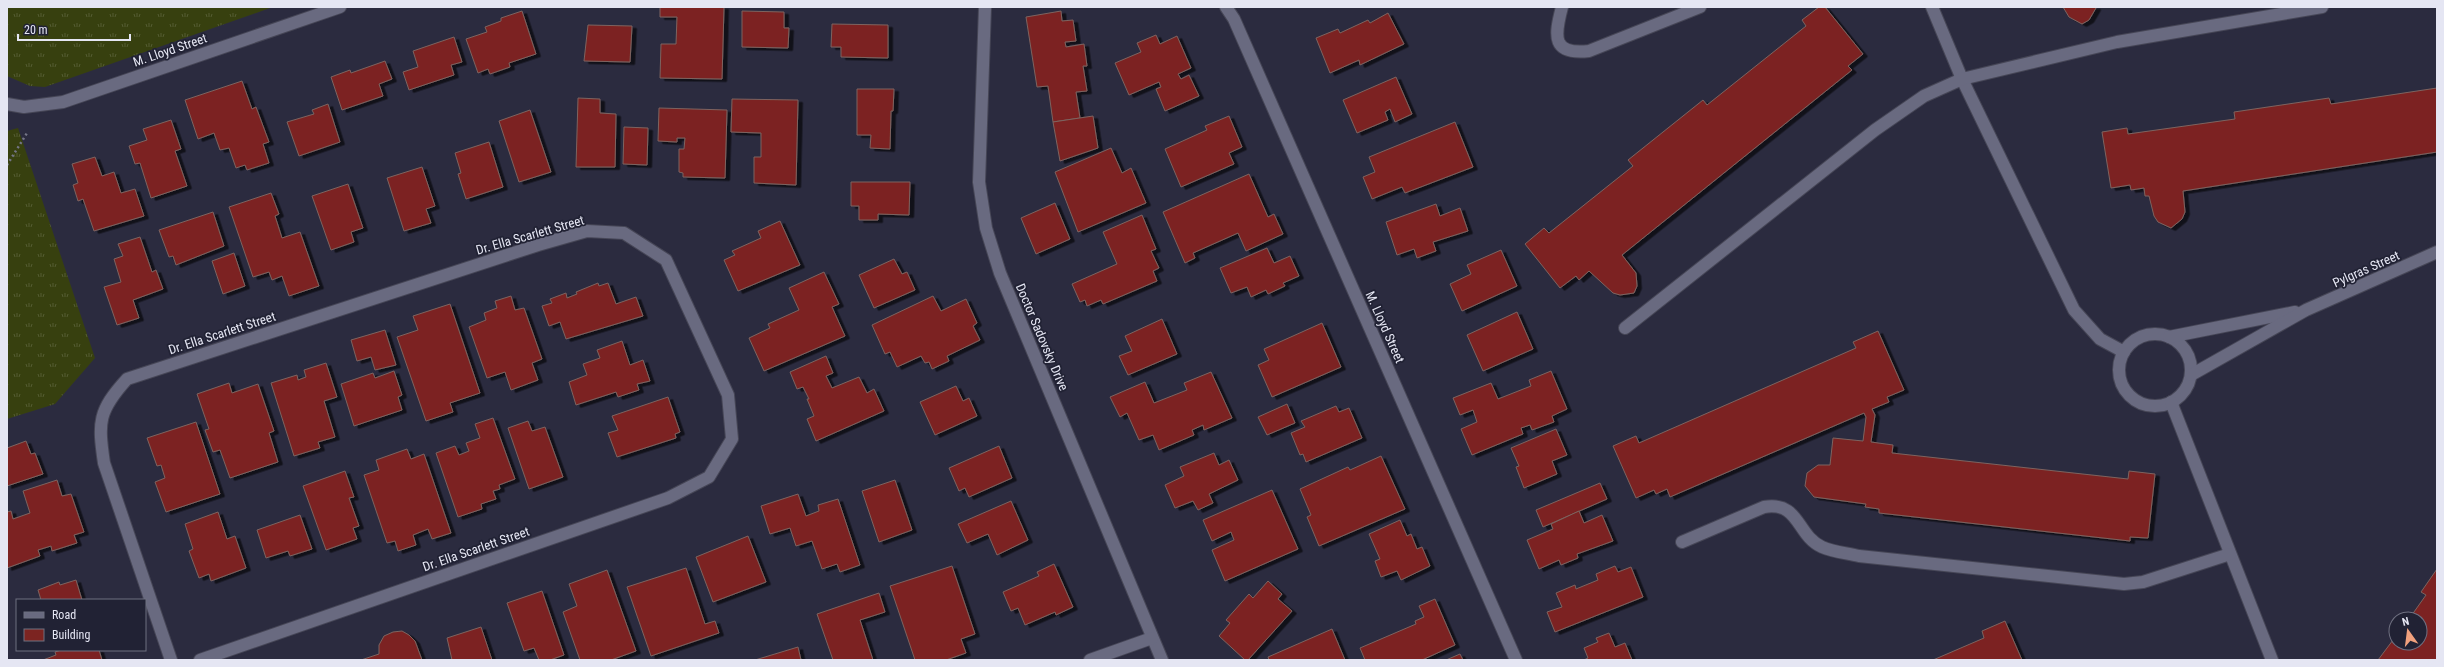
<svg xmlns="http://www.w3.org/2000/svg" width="2444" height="667" font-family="'Roboto Condensed',sans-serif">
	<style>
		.grass { fill: url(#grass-tufts) }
		.building { fill: #7c2421; stroke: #7d6360; filter: url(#shadow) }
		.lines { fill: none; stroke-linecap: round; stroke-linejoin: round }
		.street-casing { stroke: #464656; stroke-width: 14 }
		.path { stroke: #757687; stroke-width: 2.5; stroke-dasharray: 2 3; stroke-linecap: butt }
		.street { stroke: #696a80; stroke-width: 12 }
		.labels { text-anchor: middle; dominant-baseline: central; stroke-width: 3.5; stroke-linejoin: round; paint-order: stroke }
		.street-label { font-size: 13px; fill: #e5e6f3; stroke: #212234 }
	</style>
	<defs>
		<pattern id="grass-tufts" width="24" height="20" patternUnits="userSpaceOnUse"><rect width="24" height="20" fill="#37400f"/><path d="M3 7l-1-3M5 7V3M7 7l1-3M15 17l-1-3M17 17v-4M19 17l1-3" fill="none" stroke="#545c32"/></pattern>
		<filter id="shadow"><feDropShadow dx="4.5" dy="2.5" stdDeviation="0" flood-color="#0009"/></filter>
	</defs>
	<rect width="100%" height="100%" fill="#2b2b3f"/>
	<!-- grass -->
	<g class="grass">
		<polygon points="7,7 273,7 45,87 30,86 7,76"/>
		<polygon points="18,128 95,358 55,404 7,419 7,131"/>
	</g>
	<!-- building -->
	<g class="building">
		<polygon points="660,7 724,7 722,79 660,78 661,44 676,44 677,17 660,17"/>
		<polygon points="1819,7 1825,7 1863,54 1848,66 1852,70 1622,255 1636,273 1637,286 1634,293 1620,295 1613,293 1589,271 1579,280 1576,276 1560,288 1525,244 1544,228 1549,233 1633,166 1628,160 1703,100 1707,105 1806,26 1802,20"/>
		<polygon points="2063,7 2096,7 2096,8 2089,20 2082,24 2069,17"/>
		<polygon points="522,11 536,54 509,63 510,67 490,74 488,69 478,73 466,39 487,32 485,27 501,21 501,18"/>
		<polygon points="742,11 784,12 784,28 789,28 788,48 742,47"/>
		<polygon points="1061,11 1062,21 1073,20 1076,41 1065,42 1066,47 1084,44 1087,66 1083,66 1087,91 1076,92 1080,118 1053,122 1048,86 1037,87 1026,17"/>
		<polygon points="1388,13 1404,44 1360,65 1359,60 1330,73 1316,38 1338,29 1340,33 1368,20 1370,23"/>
		<polygon points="832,24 888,25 888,58 841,57 841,47 831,47"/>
		<polygon points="588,25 632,26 630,62 584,61"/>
		<polygon points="1156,35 1160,44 1177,36 1191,68 1178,74 1181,79 1189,75 1199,96 1165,111 1156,89 1161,87 1159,82 1129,95 1115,63 1141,52 1137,43"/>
		<polygon points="454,37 462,62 451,65 454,75 409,90 403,72 418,67 413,51"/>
		<polygon points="385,61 392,79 379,84 383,96 342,110 331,77 350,70 351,73"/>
		<polygon points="1396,77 1412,114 1395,122 1390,109 1385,112 1388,120 1357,133 1343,100"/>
		<polygon points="242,81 252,109 256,107 269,142 263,144 269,163 247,170 245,165 236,168 229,148 220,150 214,133 198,139 185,100"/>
		<polygon points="2437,88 2437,152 2183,191 2185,212 2182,219 2171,228 2158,222 2154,216 2149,196 2145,196 2144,188 2131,190 2130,185 2111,188 2102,132 2127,128 2128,134 2235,119 2234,112 2329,98 2331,104"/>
		<polygon points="857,89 894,89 893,111 891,111 890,149 870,148 871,135 857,135"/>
		<polygon points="578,98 600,99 600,113 616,114 615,167 576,167"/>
		<polygon points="732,99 798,100 796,185 754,183 754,157 761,157 761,133 731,132"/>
		<polygon points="328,104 340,142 299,156 287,122 314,114 312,110"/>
		<polygon points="659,108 727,110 725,178 683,177 683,173 679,172 679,149 684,149 685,138 677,138 677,142 658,141"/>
		<polygon points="530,110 551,172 519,182 499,121"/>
		<polygon points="1093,116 1098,148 1060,161 1053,122"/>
		<polygon points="1229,116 1242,147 1229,153 1234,164 1181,187 1165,149 1207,130 1205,126"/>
		<polygon points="171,120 181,149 175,151 187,186 151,198 140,163 135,164 129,146 147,140 143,129"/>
		<polygon points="1455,122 1473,167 1405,193 1402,187 1372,199 1363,177 1375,172 1369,157"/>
		<polygon points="624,127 648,128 647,165 623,164"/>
		<polygon points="489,142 503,187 466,199 458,174 461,173 455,153"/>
		<polygon points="1111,148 1122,173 1131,168 1146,203 1078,232 1055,172"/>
		<polygon points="95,157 102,176 114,172 121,193 135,189 144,216 94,231 83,199 78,201 73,185 78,183 72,164"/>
		<polygon points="422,167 435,206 426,209 431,223 404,231 387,178"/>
		<polygon points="1249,174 1268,217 1274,214 1283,234 1246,251 1238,233 1193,253 1195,258 1185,263 1163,212"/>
		<polygon points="851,182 910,182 909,215 878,214 878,220 859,220 859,206 851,206"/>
		<polygon points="348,184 363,228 351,232 354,242 331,250 312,196"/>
		<polygon points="271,193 279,214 275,216 282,238 300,232 319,286 289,296 282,276 272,280 269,272 253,277 229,207"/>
		<polygon points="1055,203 1070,239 1036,254 1021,218"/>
		<polygon points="1436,204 1440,216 1460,208 1468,231 1433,242 1436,251 1417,258 1414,249 1397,255 1386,222"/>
		<polygon points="213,212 224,246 176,265 173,256 169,257 159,230"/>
		<polygon points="1142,215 1156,249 1151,251 1159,268 1153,271 1157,281 1103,304 1101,300 1087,306 1085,300 1080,302 1072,284 1117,264 1103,232"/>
		<polygon points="780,221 800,265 738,291 724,260 735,255 732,251 761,238 758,231"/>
		<polygon points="140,237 152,272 156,270 163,289 133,300 139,318 117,325 104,287 121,282 114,259 123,256 118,244"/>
		<polygon points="1267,248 1274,263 1290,256 1299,276 1283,283 1285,286 1268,294 1266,290 1251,297 1247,287 1231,293 1220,268"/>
		<polygon points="1501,250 1517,286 1462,311 1450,284 1471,274 1467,265"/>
		<polygon points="234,253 245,286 223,294 212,261"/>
		<polygon points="894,259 902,274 907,272 915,290 874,308 859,275"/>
		<polygon points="824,272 839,304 832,307 845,336 764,371 749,338 770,328 768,324 799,310 789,288"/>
		<polygon points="598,283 599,286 608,283 616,304 636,297 643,316 566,339 560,322 549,326 542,306 552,303 550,299 566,293 567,298 577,294 576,292"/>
		<polygon points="511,296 515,310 524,308 542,359 532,363 538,380 511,390 505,372 487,378 469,327 486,320 484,313 497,308 495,301"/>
		<polygon points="933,296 941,311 966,299 977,323 973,326 980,340 947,356 949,361 932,369 929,362 925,363 921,356 897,367 890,352 885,354 872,325"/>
		<polygon points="450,304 480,393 450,403 453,412 426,421 397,337 418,330 413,316"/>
		<polygon points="1517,312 1533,349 1483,371 1467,335"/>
		<polygon points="1162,319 1177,354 1128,375 1119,356 1132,351 1125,336"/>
		<polygon points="1322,323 1341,367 1272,397 1258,365 1269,360 1264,349"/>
		<polygon points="385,330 396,365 375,370 371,357 357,361 351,340"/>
		<polygon points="1878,331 1904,390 1887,397 1889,402 1872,409 1875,415 1871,442 1893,445 1892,453 2128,479 2129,471 2155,474 2148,538 2130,537 2130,541 1879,513 1879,509 1865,507 1866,504 1814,497 1805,486 1807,473 1818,465 1830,465 1833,438 1863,441 1866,417 1864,413 1670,497 1667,489 1656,494 1654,490 1636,498 1613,446 1636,436 1639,443 1856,348 1853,342"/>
		<polygon points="622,341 630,365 643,360 650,381 637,384 639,390 618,397 616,392 576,405 569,382 587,375 583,364 600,358 597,350"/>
		<polygon points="826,356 833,373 826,376 832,388 859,377 867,393 874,389 884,411 816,441 807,419 814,416 807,399 809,399 803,387 797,389 790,372"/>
		<polygon points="326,363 337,397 324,401 335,437 318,442 320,448 294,456 271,383 297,375 298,380 306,377 304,370"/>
		<polygon points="394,371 402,395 398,397 402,410 354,426 341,384 373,373 375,378"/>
		<polygon points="1551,371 1567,409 1552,416 1554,422 1532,430 1530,425 1521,428 1523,434 1472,455 1461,429 1477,422 1473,410 1460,415 1453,398 1491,383 1498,399 1531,386 1529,380"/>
		<polygon points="1211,372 1232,418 1204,430 1203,425 1192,430 1194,435 1159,450 1153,435 1139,440 1127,413 1120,417 1110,397 1145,382 1154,403 1187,390 1184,383"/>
		<polygon points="229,383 232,393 258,384 274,431 269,433 278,462 230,478 220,450 213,452 205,430 209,429 197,394"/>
		<polygon points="956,386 963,401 969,398 977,416 935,435 920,402"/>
		<polygon points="668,397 680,432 675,434 676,438 617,457 608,433 618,430 612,416"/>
		<polygon points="1287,404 1295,423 1267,435 1258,417"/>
		<polygon points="1336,406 1339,412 1349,408 1362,438 1306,462 1303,454 1300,455 1291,433 1305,427 1301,421"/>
		<polygon points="493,418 515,479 499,485 500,489 493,491 496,499 481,504 482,509 458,517 436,453 455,446 459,455 469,451 466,443 480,438 475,424"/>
		<polygon points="528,421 532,431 545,427 563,477 529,489 508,428"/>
		<polygon points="196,422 220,494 166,512 155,482 165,478 161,465 157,466 147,438"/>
		<polygon points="1556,429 1567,455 1552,461 1557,474 1524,488 1516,467 1519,466 1511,448"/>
		<polygon points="26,441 31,454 35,453 43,474 7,486 7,448"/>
		<polygon points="999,446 1012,478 969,497 965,488 959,491 949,468"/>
		<polygon points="407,449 411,459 424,454 451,533 432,539 428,529 413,535 416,545 398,551 395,541 387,543 364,475 379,470 376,460"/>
		<polygon points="1214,453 1219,465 1229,460 1238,480 1209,494 1213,503 1198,510 1193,501 1175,508 1165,485 1184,476 1180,467"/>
		<polygon points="1381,456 1405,509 1319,546 1307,517 1311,515 1300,489 1348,467 1350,470"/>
		<polygon points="345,471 354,497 349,498 359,526 353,528 357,539 326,550 303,486"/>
		<polygon points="57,480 62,496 71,494 84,532 74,535 77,543 52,551 51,546 38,550 40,556 7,568 7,512 11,511 13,519 30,513 23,491"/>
		<polygon points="895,480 912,530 879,542 862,491"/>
		<polygon points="1600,483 1607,499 1543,527 1536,510"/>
		<polygon points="1272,490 1298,549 1225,581 1212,550 1234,540 1231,532 1212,541 1203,520"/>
		<polygon points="798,494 806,516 819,511 818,505 838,499 860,565 840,572 837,564 822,569 812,541 796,546 790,528 770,534 761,506"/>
		<polygon points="1011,501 1028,540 997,555 988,534 967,543 958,524"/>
		<polygon points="1579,511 1584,523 1602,515 1613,541 1577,554 1578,558 1561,565 1559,560 1539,569 1527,540 1553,529 1551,524"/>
		<polygon points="218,512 227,539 235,536 246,568 211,581 209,574 199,578 189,551 193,549 185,524"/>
		<polygon points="300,515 312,549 290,556 288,551 266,558 257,530"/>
		<polygon points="1400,520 1407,536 1411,534 1417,549 1422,547 1430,566 1401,580 1397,571 1381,577 1375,561 1380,559 1369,534"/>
		<polygon points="748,536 766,582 713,602 696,557"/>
		<polygon points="1054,564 1073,607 1056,615 1055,612 1025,625 1018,608 1011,611 1003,592 1039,576 1037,572"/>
		<polygon points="952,566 975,634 961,639 966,653 946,660 915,660 890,586"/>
		<polygon points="1615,566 1618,572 1631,567 1643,597 1555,632 1547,612 1562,607 1556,593 1575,585 1576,589 1598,580 1596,574"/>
		<polygon points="686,568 705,624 715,621 719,633 651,656 627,587"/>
		<polygon points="2437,569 2437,660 2378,660 2396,636 2396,643 2420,643 2420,619 2409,619 2426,595 2421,592"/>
		<polygon points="607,570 636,651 611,660 580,660 563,612 577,606 569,584"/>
		<polygon points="76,580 82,600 41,600 38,590 59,582 60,585"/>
		<polygon points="1268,581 1282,594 1278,599 1292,611 1248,660 1245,660 1219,636 1230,623 1226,620 1249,594 1253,598"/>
		<polygon points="542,591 564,655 550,660 539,660 534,648 524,651 507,603"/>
		<polygon points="879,593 885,612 860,620 873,660 833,660 817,614"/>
		<polygon points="1435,599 1455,645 1422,660 1365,660 1360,648 1416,624 1415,621 1424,617 1419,606"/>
		<polygon points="2005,621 2022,660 1933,660 1984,638 1982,631"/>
		<polygon points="481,627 492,660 452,660 447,638"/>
		<polygon points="1332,629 1345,660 1269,660 1268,657"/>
		<polygon points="402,631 409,635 415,641 422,660 361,660 379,654 379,645 384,636 393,632"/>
		<polygon points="1609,633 1615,647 1625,643 1632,660 1584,660 1588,658 1584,648 1598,642 1596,638"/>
		<polygon points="798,647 801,660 755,660"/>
		<polygon points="61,650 99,650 102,660 43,660 56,655 55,652"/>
		<polygon points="1460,654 1463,660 1446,660"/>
	</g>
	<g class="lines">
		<!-- street casing -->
		<g class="street-casing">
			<g id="street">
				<polyline points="985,7 979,182 986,228 1000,273 1162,660"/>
				<polyline points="1226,7 1234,19 1516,660"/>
				<path d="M1562,7C1554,37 1552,55 1589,51L1700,7"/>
				<polyline points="1932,7 1962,79 2074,310 2100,339 2124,352"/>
				<polyline points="7,104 24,107 63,102 340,7"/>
				<polyline points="1625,328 1875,130 1924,96 1962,79 2117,42 2322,7"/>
				<circle cx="2155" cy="370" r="36"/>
				<polyline points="2169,337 2295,312"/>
				<polyline points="2191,375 2306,310 2437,252"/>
				<polyline points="2171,402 2272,660"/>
				<path d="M1682,542L1764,507C1800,501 1796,535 1822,547C1833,552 1847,553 1859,556L2124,584L2143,582L2230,554"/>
				<path d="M171,660L104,463C98,422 98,411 127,379L538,245L587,231L624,233L666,260L728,395L732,439L709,477L668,498L200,660"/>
				<polyline points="1090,660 1152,638"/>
			</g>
		</g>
		<!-- path -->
		<polyline class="path" points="7,165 27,133"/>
		<!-- street -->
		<use href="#street" class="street"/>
	</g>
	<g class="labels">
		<!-- street labels -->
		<g class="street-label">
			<text transform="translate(170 50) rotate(-19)">M. Lloyd Street</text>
			<text transform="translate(530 235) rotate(-16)">Dr. Ella Scarlett Street</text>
			<text transform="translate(2366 269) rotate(-24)">Pylgras Street</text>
			<text transform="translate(1385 327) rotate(66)">M. Lloyd Street</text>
			<text transform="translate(222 333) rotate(-18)">Dr. Ella Scarlett Street</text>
			<text transform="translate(1042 337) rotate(67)">Doctor Sadovsky Drive</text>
			<text transform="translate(476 549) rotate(-19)">Dr. Ella Scarlett Street</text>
		</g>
	</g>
	<!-- border -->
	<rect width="2444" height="667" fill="none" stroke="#e5e6f3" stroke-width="16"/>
	<!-- legend -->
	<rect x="16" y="599" width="130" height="52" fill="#212234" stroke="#6f7080"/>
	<rect x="24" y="612" width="20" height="6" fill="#696a80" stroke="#6f7080"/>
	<text x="52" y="619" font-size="12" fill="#e5e6f3">Road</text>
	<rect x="24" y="629" width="20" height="12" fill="#7c2421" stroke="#6f7080"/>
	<text x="52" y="639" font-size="12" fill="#e5e6f3">Building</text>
	<!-- north arrow -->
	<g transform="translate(2408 631) rotate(346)"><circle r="19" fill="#212234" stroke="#6f7080"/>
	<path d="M0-3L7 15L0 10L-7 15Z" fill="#f1a17d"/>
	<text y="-6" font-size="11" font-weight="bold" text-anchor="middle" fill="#e5e6f3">N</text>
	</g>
	<!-- scale -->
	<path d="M18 34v6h112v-6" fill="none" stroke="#e5e6f3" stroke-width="2"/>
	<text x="24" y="34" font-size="12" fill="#e5e6f3" stroke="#212234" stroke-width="3" paint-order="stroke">20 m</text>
</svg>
